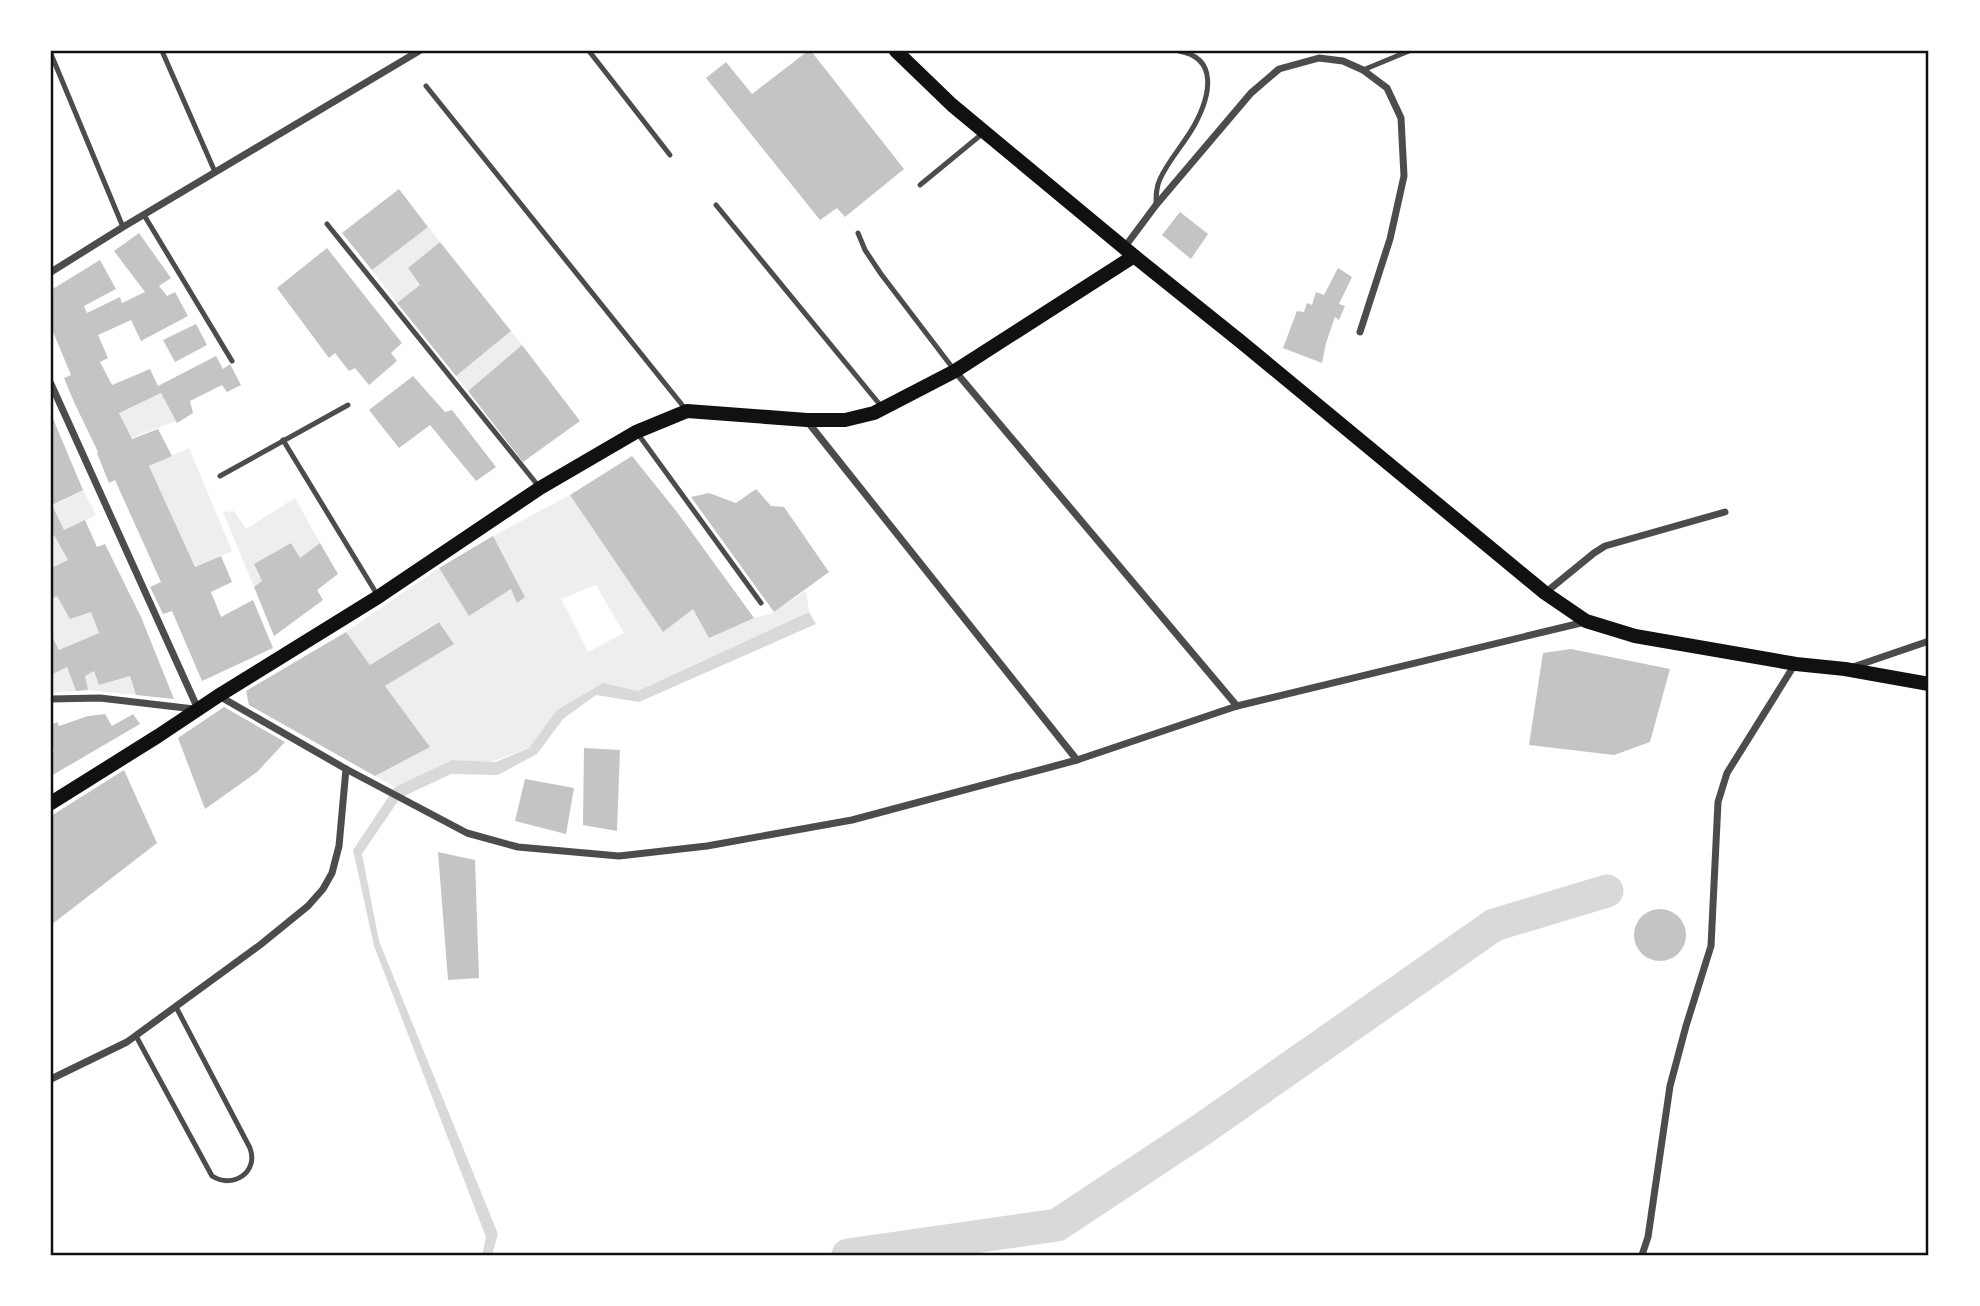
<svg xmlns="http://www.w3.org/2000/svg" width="1980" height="1306" font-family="'Exo 2',sans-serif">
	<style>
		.green { fill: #eee; fill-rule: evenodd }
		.water { fill: #d9d9d9 }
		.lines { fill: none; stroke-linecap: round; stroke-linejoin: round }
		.river { stroke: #d9d9d9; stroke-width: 33 }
		.building { fill: #c4c4c4 }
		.service { stroke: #4c4c4c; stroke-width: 5 }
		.minor { stroke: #4c4c4c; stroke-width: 7 }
		.secondary { stroke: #111; stroke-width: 14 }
		.neatline { fill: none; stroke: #111; stroke-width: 2.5 }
	</style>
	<rect width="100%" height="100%" fill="#fff"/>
	<!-- green -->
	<g class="green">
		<polygon points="428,227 440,242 408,268 420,285 397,303 372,270"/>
		<polygon points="511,331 522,345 468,391 456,376"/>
		<polygon points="161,393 176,421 131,438 119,413"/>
		<polygon points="189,448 232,551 195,567 149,466"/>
		<polygon points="83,490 96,515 64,530 52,506"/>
		<path d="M570,495L662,631L693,609L749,619L770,614L806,591L809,612L638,691L603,684L557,710L529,748L491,762L452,760L395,787L375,776L430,747L385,686L454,644L439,621L370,665L346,632L439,568L469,616L511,589L517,603L525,597L493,536ZM596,585L624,633L588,652L561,599Z"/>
		<polygon points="295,498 320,543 300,558 291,543 254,564 262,581 254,587 223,512 234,511 246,529"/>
		<polygon points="54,535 68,560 51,568 51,536"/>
		<polygon points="57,596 91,612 99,633 60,650 51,635 51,599"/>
		<polygon points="67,667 76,691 51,692 51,675"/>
		<polygon points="94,671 99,685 130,676 136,695 88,690 85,676"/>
	</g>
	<!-- water -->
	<polygon class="water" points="809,612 816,624 639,702 596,695 563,719 537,754 498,775 451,774 400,798 362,854 379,941 498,1234 492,1255 482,1255 486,1237 374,946 353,850 395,787 452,760 496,762 529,748 557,710 603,683 638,691"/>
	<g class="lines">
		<!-- river -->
		<polyline class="river" points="848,1255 1057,1225 1201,1130 1494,925 1607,891"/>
	</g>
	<!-- building -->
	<g class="building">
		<polygon points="808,51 811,51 904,169 845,217 837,208 820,220 706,78 726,62 752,94"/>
		<polygon points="399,189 428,227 372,270 342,233"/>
		<polygon points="1180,212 1208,234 1191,259 1162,235"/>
		<polygon points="139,233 171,278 159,286 167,296 175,292 188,316 141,341 131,320 98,335 108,358 100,362 112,385 150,369 158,386 216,356 223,369 230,364 241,385 227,392 222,385 190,401 193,413 177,423 161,393 119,413 132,439 158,429 172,456 149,466 195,567 221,556 232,582 211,592 221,617 253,600 273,648 202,681 172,611 163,614 150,587 161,582 115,480 109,483 97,453 98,452 74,402 64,378 71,375 51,327 51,290 100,260 116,289 84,306 87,313 120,297 122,303 145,292 114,251"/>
		<polygon points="440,242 511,331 456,376 397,303 420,285 408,268"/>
		<polygon points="327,248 402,343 391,353 397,361 369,385 355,368 349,371 335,353 329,358 277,288"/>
		<polygon points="1338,268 1352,277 1339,304 1345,306 1339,320 1335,317 1326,343 1322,363 1283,348 1297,311 1304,312 1307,303 1312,305 1316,292 1324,295"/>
		<polygon points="196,324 207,345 175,362 163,340"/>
		<polygon points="522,345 580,421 523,462 468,391"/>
		<polygon points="413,376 445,412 452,410 496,467 476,481 430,425 399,448 369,410"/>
		<polygon points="51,414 83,490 52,505 64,530 85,520 97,547 105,544 141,617 174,699 136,695 130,676 99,685 94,671 85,676 88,690 76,691 67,667 51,675 51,634 59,650 99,633 91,612 70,619 57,596 51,599 51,568 68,560 54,535 51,537"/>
		<polygon points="632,456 677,512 754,618 709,638 693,609 663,632 570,495"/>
		<polygon points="756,489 771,506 784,507 829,572 774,612 691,497 709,493 736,503"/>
		<polygon points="493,536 525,597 517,603 511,589 469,616 439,568"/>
		<polygon points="291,543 300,558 320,543 338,574 317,590 323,600 274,636 254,587 262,581 254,564"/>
		<polygon points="439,622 454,644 385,686 430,747 375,776 249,705 246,691 346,632 370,665"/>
		<polygon points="1571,649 1670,669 1650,742 1614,755 1529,745 1543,653"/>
		<polygon points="224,707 285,742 257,772 205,809 178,738"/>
		<polygon points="105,714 112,726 133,714 140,724 51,776 51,753 54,751 51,745 51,725 57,722 59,726 88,716"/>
		<polygon points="584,748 620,750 617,831 583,825"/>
		<polygon points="124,770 157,843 51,925 51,816"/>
		<polygon points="525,779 574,788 566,834 515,821"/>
		<polygon points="438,852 475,860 479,978 448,980"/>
		<circle cx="1660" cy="935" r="26"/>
	</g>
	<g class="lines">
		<!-- service -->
		<g class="service">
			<polyline points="162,51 215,172"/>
			<polyline points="589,51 670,155"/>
			<polyline points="51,54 123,227"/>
			<polyline points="1363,70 1409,51"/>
			<polyline points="426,86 687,411"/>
			<polyline points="920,185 982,134"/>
			<polyline points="716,205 881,406"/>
			<path d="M1156,205C1156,196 1156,187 1160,179C1169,159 1185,143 1195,124C1210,96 1219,58 1179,51"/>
			<polyline points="144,215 232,361"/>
			<polyline points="327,224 540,488"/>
			<polyline points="858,233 865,250 881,274 955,371"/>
			<polyline points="638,434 761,603"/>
			<polyline points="283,440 378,596"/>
			<polyline points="220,476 348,405"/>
			<path d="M136,1036L212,1176C232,1189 259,1173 250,1148L176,1007"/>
		</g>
		<!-- minor -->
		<g class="minor">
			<polyline points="1124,248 1156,205 1251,93 1279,69 1319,58 1343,61 1363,70 1387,88 1401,118 1404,176 1390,239 1360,332"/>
			<polyline points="51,272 123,227 419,51"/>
			<polyline points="955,371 1237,706"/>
			<polyline points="51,384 198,709"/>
			<polyline points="807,421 1077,760"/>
			<polyline points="1545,593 1594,553 1605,546 1725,512"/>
			<polyline points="1850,668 1929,641"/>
			<polyline points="219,696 346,769 467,833 518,847 619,856 707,846 852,820 1077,760 1237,706 1585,622"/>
			<polyline points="51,699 100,698 194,709"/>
			<polyline points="51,1079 127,1042 260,945 308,906 323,889 332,873 339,846 346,769"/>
			<polyline points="1642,1255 1648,1237 1670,1086 1686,1026 1711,946 1718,802 1727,773 1795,664"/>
		</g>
		<!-- secondary -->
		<g class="secondary">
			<polyline points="896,51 952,105 1134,256 1240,341 1545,593 1586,621 1635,636 1796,664 1845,669 1929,684"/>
			<polyline points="51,803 158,736 218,696 378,597 540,488 636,432 687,411 807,420 845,420 874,413 955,371 1134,256"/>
		</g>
	</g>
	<!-- border -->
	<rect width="1980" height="1306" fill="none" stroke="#ffffff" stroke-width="105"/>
	<rect x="52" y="52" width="1875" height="1202" class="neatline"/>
</svg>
